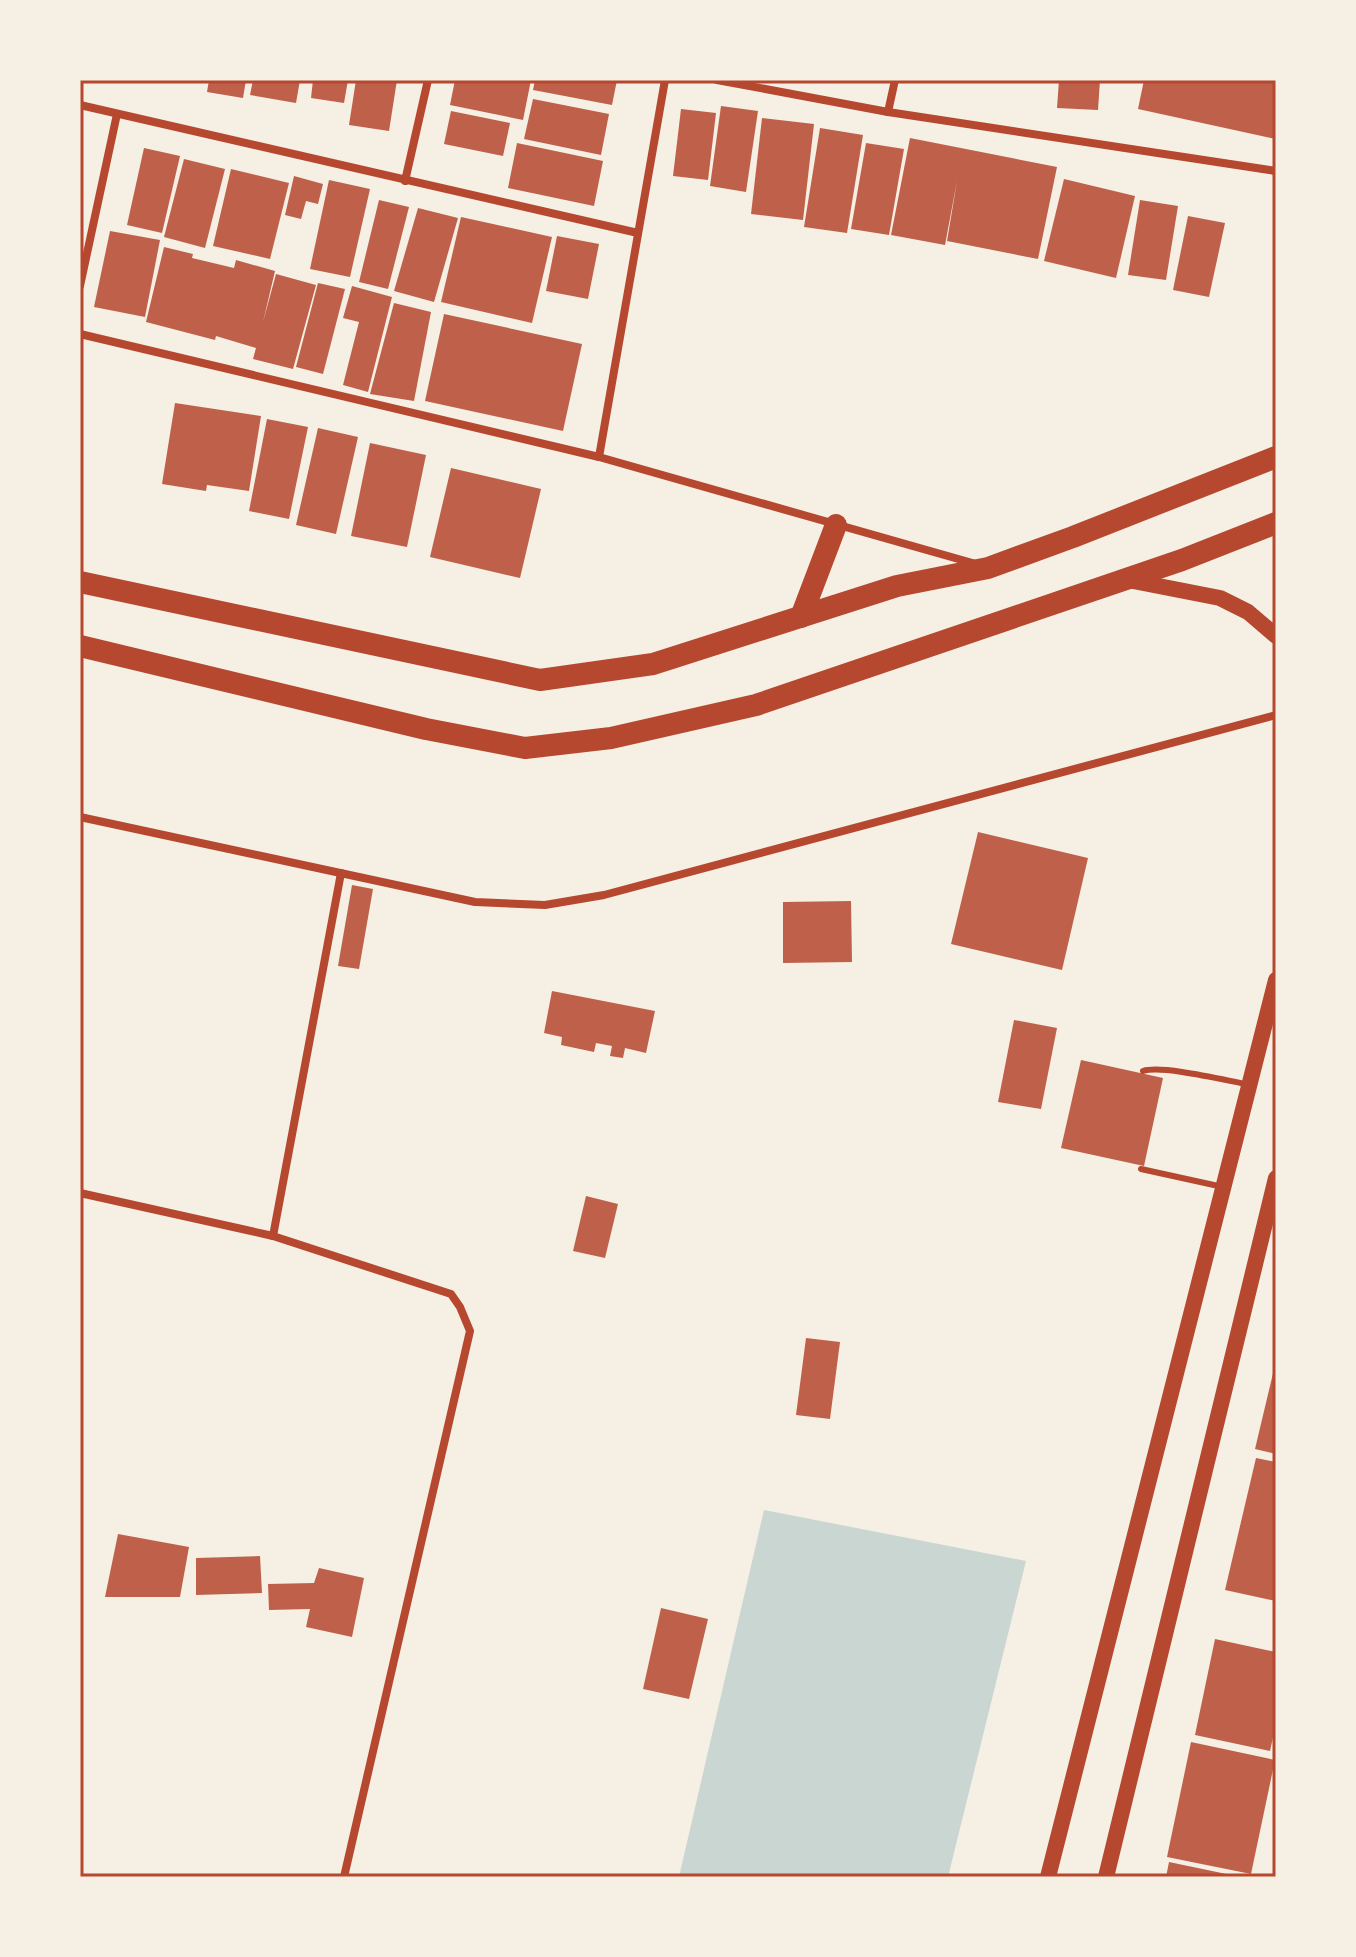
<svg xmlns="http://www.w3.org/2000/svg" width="1356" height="1957" font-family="Raleway,sans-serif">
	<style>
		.water { fill: #c9d6d2 }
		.building { fill: #bf614a }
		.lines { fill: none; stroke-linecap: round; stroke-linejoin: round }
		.service { stroke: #b5482f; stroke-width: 6 }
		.minor { stroke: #b5482f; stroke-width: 8 }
		.secondary { stroke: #b5482f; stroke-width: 16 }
		.trunk { stroke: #b5482f; stroke-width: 22 }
		.neatline { fill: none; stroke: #b5482f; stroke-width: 3 }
	</style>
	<rect width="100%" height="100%" fill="#f6efe4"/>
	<!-- water -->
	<polygon class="water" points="764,1510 1026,1561 948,1877 679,1877"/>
	<!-- building -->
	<g class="building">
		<polygon points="209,80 246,80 243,98 207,92"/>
		<polygon points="253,80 300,80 296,103 250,95"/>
		<polygon points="313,80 348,80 344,103 311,98"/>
		<polygon points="356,80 397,80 389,131 349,125"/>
		<polygon points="455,80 531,80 523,120 450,105"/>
		<polygon points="535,80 617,80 612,105 533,90"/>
		<polygon points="1059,80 1100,80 1098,110 1057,108"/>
		<polygon points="1144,80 1276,80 1276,139 1138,109"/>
		<polygon points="533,99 609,114 601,155 524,139"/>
		<polygon points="721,106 758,111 746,192 710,186"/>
		<polygon points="681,109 716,113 708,180 673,176"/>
		<polygon points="451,111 510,123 503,156 444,144"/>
		<polygon points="762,118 814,124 803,220 751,214"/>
		<polygon points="820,128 863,135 847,233 804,227"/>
		<polygon points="910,138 1057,167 1038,259 947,241 957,181 945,245 891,235"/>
		<polygon points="517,143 603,161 594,206 508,188"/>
		<polygon points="866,143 904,149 889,235 851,229"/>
		<polygon points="144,148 180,156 162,233 127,225"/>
		<polygon points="184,159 225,169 205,248 164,237"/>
		<polygon points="231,169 289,183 270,259 213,246"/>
		<polygon points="294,176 323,184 318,204 306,201 301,219 285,215"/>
		<polygon points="1064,179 1135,196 1116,278 1044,261"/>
		<polygon points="329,180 370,189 350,277 310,269"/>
		<polygon points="379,200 409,207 388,289 359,282"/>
		<polygon points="1140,200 1178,206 1166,280 1128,275"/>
		<polygon points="418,208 458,218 434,302 394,291"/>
		<polygon points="1188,216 1225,223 1209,297 1173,290"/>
		<polygon points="461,217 552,237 532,323 441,302"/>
		<polygon points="110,231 160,240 145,317 94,307"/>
		<polygon points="557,236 599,244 588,299 546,291"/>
		<polygon points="164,247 193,254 192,258 234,268 236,260 275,271 263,322 276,274 316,285 293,369 253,359 256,348 216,336 215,340 146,322"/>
		<polygon points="318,283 345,289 323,374 296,367"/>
		<polygon points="352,286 392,297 368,392 343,385 359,322 343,318"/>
		<polygon points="394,303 431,312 414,401 370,394"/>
		<polygon points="444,314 582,344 563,431 425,401"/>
		<polygon points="175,403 261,416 249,491 207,485 206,491 162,484"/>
		<polygon points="267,419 308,427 289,519 249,511"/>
		<polygon points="318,428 358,437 336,534 296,525"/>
		<polygon points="370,443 426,455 407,547 351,536"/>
		<polygon points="451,468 541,489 520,578 430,557"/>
		<polygon points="978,832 1088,858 1062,970 951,944"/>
		<polygon points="352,885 373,889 359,969 338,966"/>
		<polygon points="851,901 852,962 783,963 783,902"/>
		<polygon points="552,991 655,1011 646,1053 625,1048 623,1058 610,1056 612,1046 596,1043 594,1052 561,1045 562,1037 544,1033"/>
		<polygon points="1014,1020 1057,1028 1041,1109 998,1102"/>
		<polygon points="1081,1060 1163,1078 1144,1166 1061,1148"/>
		<polygon points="586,1196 618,1204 605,1258 573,1251"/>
		<polygon points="806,1338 840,1342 830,1419 796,1415"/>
		<polygon points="1275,1365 1276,1366 1276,1454 1255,1449"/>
		<polygon points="1256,1458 1276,1462 1276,1601 1225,1590"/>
		<polygon points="118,1534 189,1547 180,1597 105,1597"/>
		<polygon points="260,1556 262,1593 196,1595 196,1558"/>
		<polygon points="319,1568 364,1578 352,1637 306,1627 310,1609 269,1610 268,1584 314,1583"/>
		<polygon points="661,1608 708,1619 689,1699 643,1689"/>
		<polygon points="1215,1639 1276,1652 1276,1724 1270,1751 1195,1735"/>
		<polygon points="1191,1742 1275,1760 1251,1874 1167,1857"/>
		<polygon points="1169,1862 1236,1876 1236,1877 1166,1877"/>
	</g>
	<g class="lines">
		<!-- service -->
		<g class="service">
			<path d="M1143,1071C1162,1065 1224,1080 1246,1084"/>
			<polyline points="1141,1169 1223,1187"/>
		</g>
		<!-- minor -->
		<g class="minor">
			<polyline points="665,80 599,457 976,564"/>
			<polyline points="717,80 888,112 1276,171"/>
			<polyline points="80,105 638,233"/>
			<polyline points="888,112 895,80"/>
			<polyline points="405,181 428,80"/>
			<polyline points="80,286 117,114"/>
			<polyline points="80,334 599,457"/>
			<polyline points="80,817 475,902 545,905 604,895 1276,715"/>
			<polyline points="80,1193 273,1236 451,1294 460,1307 470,1331 344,1877"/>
			<polyline points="273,1236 341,873"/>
		</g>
		<!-- secondary -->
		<g class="secondary">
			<polyline points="1128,580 1220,598 1248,612 1276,636"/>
			<polyline points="1048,1877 1276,980"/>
			<polyline points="1106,1877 1276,1178"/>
		</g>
		<!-- trunk -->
		<g class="trunk">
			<polyline points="80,582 540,680 653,664 897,586 988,568 1073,537 1276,457"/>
			<polyline points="801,617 836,525"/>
			<polyline points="80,646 426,729 525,748 611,738 756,705 1182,560 1276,523"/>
		</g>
	</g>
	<!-- border -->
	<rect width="1356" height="1957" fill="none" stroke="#f6efe4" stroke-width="164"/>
	<rect x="82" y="82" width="1192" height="1793" class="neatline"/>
</svg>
